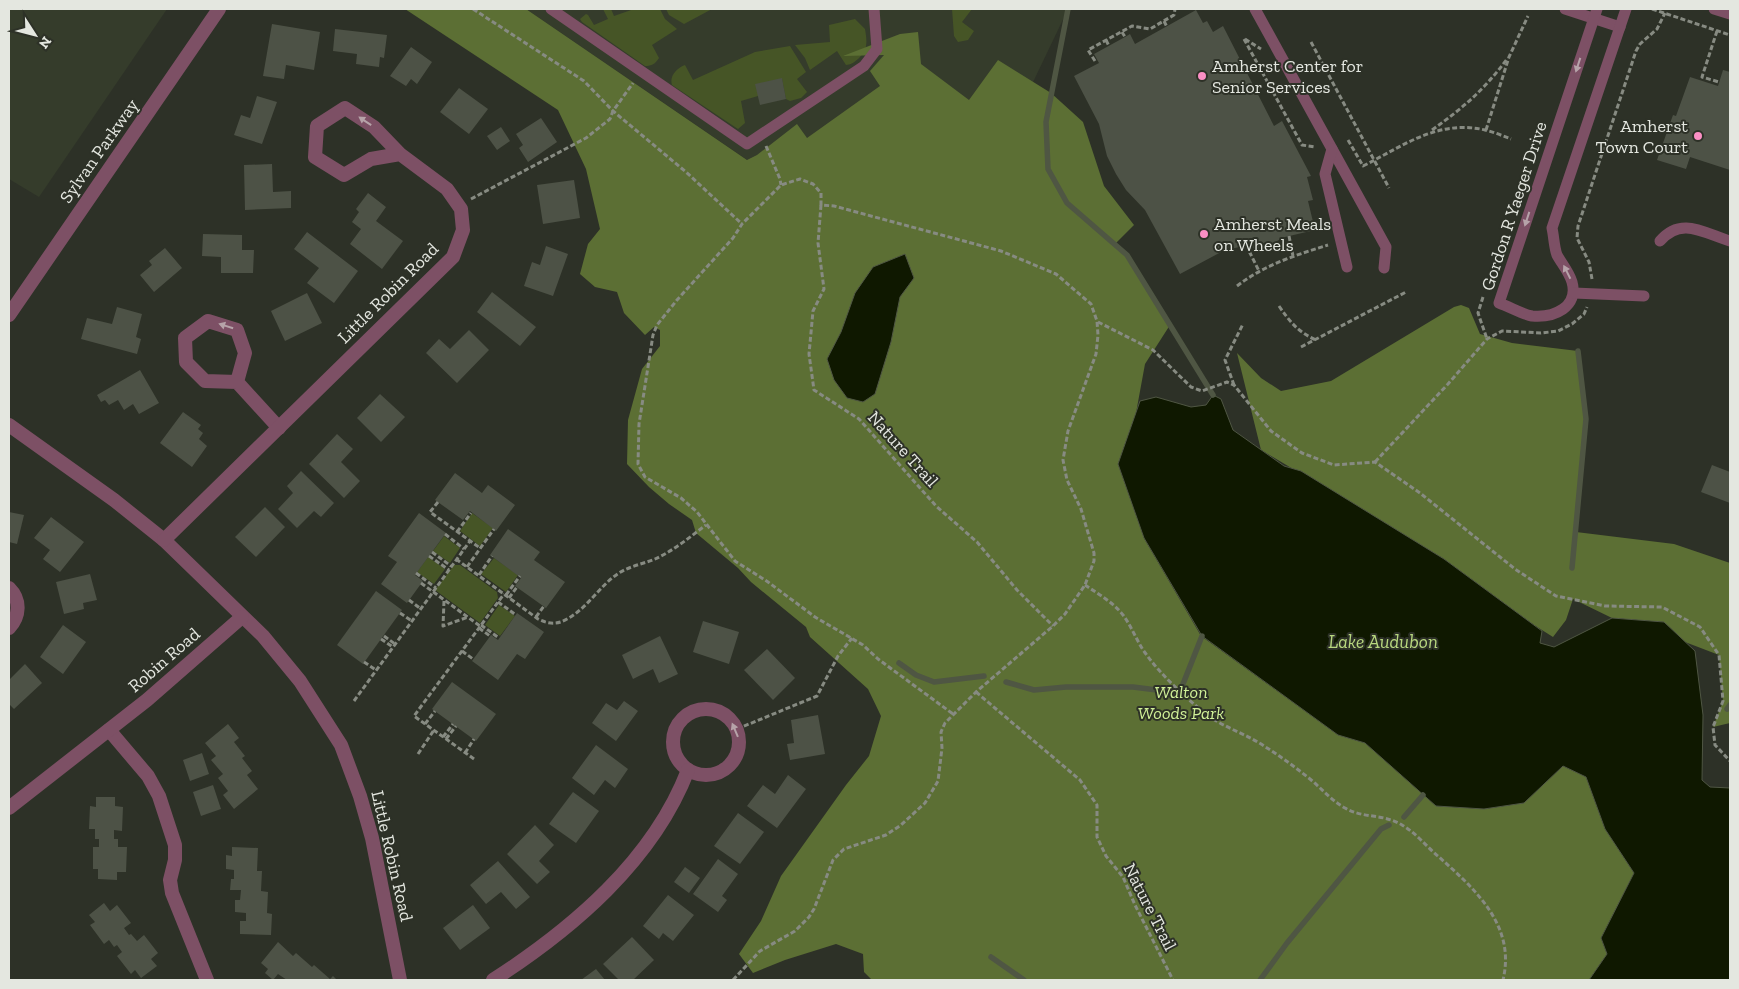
<svg xmlns="http://www.w3.org/2000/svg" width="1739" height="989" font-family="'Zilla Slab',serif">
	<style>
		.built { fill: #353c2b }
		.green { fill: #465526 }
		.forest { fill: #5c6f34 }
		.water { fill: #0f1800; stroke: #4f5643 }
		.lines { fill: none; stroke-linecap: round; stroke-linejoin: round }
		.stream { stroke: #4f5643; stroke-width: 5.5 }
		.building { fill: #4d5246 }
		.path { stroke: #878b82; stroke-width: 3; stroke-dasharray: 5 2.5; stroke-linecap: butt }
		.service { stroke: #7d5065; stroke-width: 11 }
		.minor { stroke: #7d5065; stroke-width: 14 }
		.oneway { fill: #b6a3a9 }
		.poi-dot { fill: #fb8fc4; stroke: #2d3127; stroke-width: 2 }
		.labels { text-anchor: middle; dominant-baseline: central; stroke-width: 4; stroke-linejoin: round; paint-order: stroke }
		.poi-label { font-size: 18px; fill: #e4e7e0; stroke: #2d3127; text-anchor: start }
		.street-label { font-size: 18px; fill: #e4e7e0; stroke: #2d3127 }
		.park-label { font-size: 18px; font-style: italic; fill: #d0f097; stroke: #2d3127 }
		.water-label { font-size: 19px; font-style: italic; fill: #b8d77f; stroke: #2d3127 }
	</style>
	<rect width="100%" height="100%" fill="#2d3127"/>
	<!-- built -->
	<g class="built">
		<polygon points="9,9 167,9 39,197 9,179"/>
		<polygon points="526,9 1068,9 1001,149 762,170"/>
	</g>
	<!-- green -->
	<g class="green">
		<path d="M603,9H611L614,16L634,9H660L665,19L677,29L652,45L659,58C655,64 652,66 645,66L582,22L580,19L586,14L588,15L594,25L608,19Z"/>
		<polygon points="666,9 712,9 684,24 669,15"/>
		<polygon points="952,9 972,9 962,22 974,31 968,40 958,42 954,36"/>
		<path d="M855,19L865,29C866,35 867,41 866,46C865,54 854,65 846,65L837,51L810,70L805,58L795,45L830,42L829,25Z"/>
		<path d="M790,46L806,72L797,79L807,92L801,98L790,101L786,99L782,79L758,96L741,101L745,123L738,129L672,85C669,76 677,68 685,65L693,80L755,52Z"/>
		<polygon points="472,513 493,528 480,546 460,531"/>
		<polygon points="444,536 460,548 450,563 433,551"/>
		<polygon points="428,557 445,569 434,584 417,572"/>
		<polygon points="494,558 518,575 506,592 481,574"/>
		<polygon points="454,565 460,565 497,592 498,598 480,623 435,590"/>
		<polygon points="499,605 515,616 500,636 485,625"/>
	</g>
	<!-- forest -->
	<g class="forest">
		<polygon points="405,9 526,9 747,160 757,155 797,124 807,138 880,86 870,71 884,55 843,56 900,34 918,32 921,64 969,100 998,60 1051,93 1083,122 1104,186 1134,225 1115,244 1127,255 1170,325 1145,364 1136,413 1118,464 1145,540 1201,636 1338,735 1365,743 1436,806 1484,809 1523,803 1563,766 1586,777 1605,829 1634,873 1601,938 1607,954 1589,980 872,980 864,972 863,954 836,944 785,960 753,973 739,954 761,921 781,876 846,785 869,756 881,716 868,689 810,637 806,627 751,582 738,568 696,533 692,520 669,504 649,487 627,464 628,420 642,369 660,346 660,330 654,327 645,335 624,313 617,292 595,287 580,274 588,244 600,229 586,169 558,110"/>
		<polygon points="1461,305 1469,308 1480,334 1512,343 1578,351 1586,419 1576,532 1674,544 1730,563 1730,723 1713,727 1723,701 1719,655 1685,642 1664,622 1612,618 1573,599 1566,620 1553,637 1534,625 1444,559 1261,450 1237,353 1261,378 1281,391 1331,381 1454,307"/>
	</g>
	<!-- water -->
	<g class="water">
		<polygon points="905,254 914,278 900,297 891,342 875,394 863,402 847,398 834,380 827,359 841,332 855,293 873,267"/>
		<polygon points="1213,395 1221,399 1233,430 1284,466 1301,471 1444,559 1542,631 1540,643 1554,647 1612,618 1664,622 1695,651 1703,715 1702,780 1710,787 1730,788 1730,980 1589,980 1607,954 1601,938 1634,873 1605,829 1586,777 1563,766 1524,803 1484,809 1436,806 1365,743 1338,735 1202,636 1144,538 1118,464 1140,401 1156,397 1191,407 1206,405"/>
	</g>
	<g class="lines">
		<!-- stream -->
		<g class="stream">
			<polyline points="1068,9 1046,122 1048,169 1067,203 1127,255 1213,395"/>
			<polyline points="1572,568 1586,419 1578,351"/>
			<polyline points="899,663 916,675 934,682 984,676"/>
			<polyline points="1006,682 1034,690 1066,687 1133,687 1165,691"/>
			<polyline points="1183,684 1202,636"/>
			<polyline points="1727,709 1730,705"/>
			<polyline points="1404,817 1423,795"/>
			<polyline points="991,957 1024,980"/>
			<polyline points="1260,980 1287,943 1381,829 1389,825"/>
		</g>
	</g>
	<!-- building -->
	<g class="building">
		<polygon points="1196,10 1203,23 1207,21 1213,32 1223,26 1274,126 1282,121 1311,176 1307,177 1313,200 1308,201 1315,230 1285,237 1255,252 1251,244 1223,251 1180,274 1145,210 1126,190 1116,174 1107,156 1099,124 1074,76 1099,63 1094,54 1125,37 1130,34 1135,44"/>
		<polygon points="272,24 320,32 314,70 286,65 284,79 263,76"/>
		<polygon points="335,29 387,35 384,58 380,57 379,67 356,64 357,54 333,51"/>
		<polygon points="411,47 432,62 417,84 411,79 406,86 390,76"/>
		<polygon points="1723,70 1730,72 1730,170 1690,157 1686,169 1657,160 1673,115 1676,116 1690,77 1718,86"/>
		<polygon points="782,78 786,99 760,105 755,84"/>
		<polygon points="459,88 488,109 469,134 440,112"/>
		<polygon points="257,96 277,102 262,144 234,135 241,115 250,118"/>
		<polygon points="541,118 557,142 528,162 519,148 523,145 516,134"/>
		<polygon points="501,127 510,141 497,150 487,136"/>
		<polygon points="272,164 273,192 291,191 291,208 245,210 244,165"/>
		<polygon points="574,180 580,218 543,224 537,185"/>
		<polygon points="368,193 386,207 376,221 403,241 382,269 350,244 361,229 352,222 359,212 356,209"/>
		<polygon points="307,232 358,271 334,303 307,283 319,268 294,249"/>
		<polygon points="203,234 242,235 242,250 254,250 253,273 221,273 221,257 202,256"/>
		<polygon points="546,246 568,254 553,296 524,286 532,262 540,265"/>
		<polygon points="165,248 182,268 154,292 140,275 152,265 149,261"/>
		<polygon points="492,292 536,327 520,346 477,312"/>
		<polygon points="307,293 322,323 285,341 271,311"/>
		<polygon points="117,307 142,314 136,337 141,339 137,354 81,339 87,318 112,324"/>
		<polygon points="469,330 489,350 457,383 426,353 439,339 450,349"/>
		<polygon points="140,370 159,403 139,414 133,404 124,410 118,400 109,405 105,400 101,402 97,395"/>
		<polygon points="380,394 405,417 381,442 357,418"/>
		<polygon points="183,412 201,425 198,429 203,433 199,439 207,446 192,467 160,443"/>
		<polygon points="337,434 353,449 341,462 360,481 344,498 309,464"/>
		<polygon points="1712,465 1730,472 1730,503 1701,492"/>
		<polygon points="301,471 334,503 321,517 314,511 297,528 278,509 293,493 287,486"/>
		<polygon points="455,473 482,493 488,485 515,505 496,531 470,511 463,520 435,500"/>
		<polygon points="265,507 285,527 256,557 235,537"/>
		<polygon points="9,512 24,515 17,544 9,542"/>
		<polygon points="419,513 446,533 415,575 423,581 407,603 381,584 397,562 388,556"/>
		<polygon points="51,517 84,542 60,572 43,559 50,550 34,538"/>
		<polygon points="508,529 540,552 534,560 565,582 546,608 515,586 521,578 490,555"/>
		<polygon points="90,574 97,600 83,603 84,609 64,614 56,582"/>
		<polygon points="376,591 402,610 363,664 337,645"/>
		<polygon points="517,613 544,632 525,659 517,654 498,680 472,661 491,635 498,640"/>
		<polygon points="703,621 739,632 729,664 693,652"/>
		<polygon points="63,625 86,642 63,674 40,657"/>
		<polygon points="660,636 678,674 659,683 653,669 633,679 622,655"/>
		<polygon points="767,649 795,678 773,700 744,670"/>
		<polygon points="25,664 42,683 14,709 9,704 9,680"/>
		<polygon points="452,682 496,714 476,741 432,709"/>
		<polygon points="624,701 638,711 616,741 592,723 606,703 617,710"/>
		<polygon points="818,715 825,754 790,760 787,744 794,743 791,720"/>
		<polygon points="228,724 239,738 234,742 245,756 242,758 252,771 247,775 258,789 234,809 223,795 228,791 218,778 223,774 211,760 216,756 205,743"/>
		<polygon points="596,745 628,769 615,788 605,780 594,795 572,778"/>
		<polygon points="202,753 209,774 190,781 183,760"/>
		<polygon points="788,775 806,789 777,828 747,806 763,785 775,794"/>
		<polygon points="213,785 221,809 201,816 193,792"/>
		<polygon points="573,792 599,811 576,843 549,824"/>
		<polygon points="96,797 115,797 115,806 123,807 122,831 114,830 114,839 118,839 118,847 127,847 126,872 117,872 117,880 98,879 98,869 93,869 93,847 99,847 99,839 95,839 95,829 89,829 90,806 96,807"/>
		<polygon points="738,813 764,832 740,864 714,846"/>
		<polygon points="535,825 554,845 539,861 550,872 537,884 507,854"/>
		<polygon points="232,847 258,848 257,871 262,871 261,891 268,892 267,913 272,914 271,935 240,934 240,921 246,921 246,913 235,912 235,900 240,900 241,890 230,890 231,879 234,879 234,870 226,869 226,855 232,856"/>
		<polygon points="718,859 738,874 722,896 727,900 718,912 693,894"/>
		<polygon points="498,861 530,897 516,909 501,892 486,904 470,885"/>
		<polygon points="685,867 700,878 689,893 674,882"/>
		<polygon points="668,895 694,915 673,941 663,933 659,939 643,926"/>
		<polygon points="104,903 110,911 117,905 131,923 124,928 129,935 131,934 137,941 144,935 158,953 151,959 157,966 141,978 135,970 131,974 117,956 122,952 117,945 114,947 109,940 104,944 90,925 95,922 89,915"/>
		<polygon points="473,905 490,928 460,950 443,928"/>
		<polygon points="632,937 654,960 633,980 619,980 603,964"/>
		<polygon points="278,942 293,956 296,953 312,967 314,965 330,979 333,976 337,980 287,980 278,974 273,980 265,973 268,969 261,963"/>
		<polygon points="596,969 605,980 581,980"/>
	</g>
	<g class="lines">
		<!-- path -->
		<g class="path">
			<polyline points="473,9 584,81 613,111 686,172 742,224"/>
			<polyline points="1652,9 1730,35"/>
			<polyline points="1164,21 1167,27"/>
			<polyline points="1717,31 1702,77 1719,82"/>
			<polyline points="1122,32 1125,37"/>
			<polyline points="1244,39 1302,145 1315,147"/>
			<polyline points="1245,39 1261,49"/>
			<polyline points="1106,40 1109,46"/>
			<polyline points="1311,42 1389,188"/>
			<polyline points="1095,61 1088,50 1132,26 1150,29 1174,15 1175,9"/>
			<path d="M1432,130C1463,108 1484,90 1507,59"/>
			<polyline points="1486,130 1509,57 1528,16"/>
			<path d="M1348,140L1363,166C1403,146 1438,119 1485,130C1494,132 1503,136 1511,139"/>
			<polyline points="766,146 780,179 781,185"/>
			<polyline points="471,199 586,138 610,119 613,111 633,83"/>
			<polyline points="821,205 818,243 824,289 813,311 809,354 814,390 859,419 936,506 977,542 1017,590 1053,626"/>
			<polyline points="1289,236 1293,256"/>
			<polyline points="1246,245 1259,271"/>
			<polyline points="1592,279 1589,262 1577,238 1578,226 1636,51 1640,44 1657,29 1665,13"/>
			<path d="M1237,286C1264,265 1296,255 1328,245"/>
			<polyline points="1483,297 1478,313 1487,339"/>
			<path d="M1279,306C1290,322 1298,332 1316,340"/>
			<polyline points="1098,322 1153,350 1191,387 1202,391 1227,382 1234,385 1271,431 1302,453 1334,465 1375,462 1420,493 1515,569 1556,596 1605,606 1662,607 1700,627 1719,655 1723,701 1713,727 1715,745 1730,761"/>
			<polyline points="1301,347 1406,292"/>
			<polyline points="1234,385 1225,360 1243,324"/>
			<polyline points="1375,462 1448,384 1487,339 1502,331 1541,333 1558,331 1572,324 1584,314 1587,307"/>
			<polyline points="438,502 430,512 480,548"/>
			<polyline points="457,532 471,513"/>
			<polyline points="445,534 464,549"/>
			<polyline points="432,552 451,566"/>
			<polyline points="429,556 449,570"/>
			<path d="M456,559L538,619C548,624 557,625 567,619C588,608 600,585 619,573C630,566 643,564 655,559C673,551 690,537 706,525"/>
			<polyline points="467,567 494,529"/>
			<polyline points="416,573 436,588"/>
			<polyline points="479,575 492,556"/>
			<polyline points="421,583 480,626"/>
			<path d="M1085,585C1098,594 1113,602 1123,615C1132,627 1137,642 1146,654C1161,675 1182,694 1202,711C1221,727 1243,732 1264,746C1280,756 1295,767 1310,779C1322,789 1331,800 1345,808C1364,819 1382,813 1402,825C1416,833 1427,847 1439,857C1476,890 1516,926 1503,980"/>
			<polyline points="506,595 520,576"/>
			<polyline points="509,598 517,587"/>
			<polyline points="409,600 421,609"/>
			<polyline points="444,601 443,626 468,617"/>
			<polyline points="498,602 516,615"/>
			<polyline points="400,613 412,621"/>
			<polyline points="536,617 544,606"/>
			<polyline points="481,625 499,638"/>
			<polyline points="479,628 490,636"/>
			<polyline points="384,636 395,644"/>
			<polyline points="381,639 393,647"/>
			<polyline points="462,651 473,659"/>
			<polyline points="364,662 376,670"/>
			<polyline points="976,692 1080,780 1097,805 1097,837 1106,856 1123,877 1135,905 1173,980"/>
			<polyline points="354,701 470,541"/>
			<polyline points="425,724 435,711"/>
			<polyline points="737,729 817,696 838,656 852,638"/>
			<polyline points="443,737 453,724"/>
			<polyline points="446,739 456,726"/>
			<polyline points="465,753 474,739"/>
			<polyline points="418,754 434,730"/>
			<polyline points="474,759 414,716 504,594"/>
			<polyline points="733,980 760,951 795,931 809,917 814,909 833,860 844,849 886,835 901,825 925,803 938,781 942,748 941,732 945,723 976,692 1053,626 1065,614 1085,585 1094,561 1094,553 1081,509 1067,480 1063,460 1068,431 1096,354 1098,335 1097,321 1091,304 1056,274 1001,251 834,206 821,205 821,193 813,184 800,179 781,185 742,224 733,238 677,300 657,325 653,335 639,424 638,464 645,477 681,498 697,512 735,561 768,582 815,617 863,645 878,659 953,714"/>
		</g>
		<!-- service -->
		<g class="service">
			<polyline points="551,9 747,144 864,66 877,49 874,9"/>
			<polyline points="1255,9 1386,247 1384,268"/>
			<polyline points="1565,9 1620,27"/>
			<path d="M1597,9L1499,303C1510,307 1522,314 1532,316C1554,318 1579,307 1572,282C1569,272 1562,264 1557,255C1554,247 1554,237 1552,228L1626,9"/>
			<polyline points="1714,9 1730,14"/>
			<polyline points="1332,149 1325,174 1347,267"/>
			<path d="M1660,241C1681,216 1704,233 1730,241"/>
			<polyline points="1574,293 1644,296"/>
		</g>
		<!-- minor -->
		<g class="minor">
			<polyline points="9,315 219,9"/>
			<polyline points="237,382 245,353 237,330 208,321 185,338 186,362 205,381 237,382 279,428"/>
			<polyline points="9,425 114,500 164,540 263,636 300,681 341,745 360,796 372,838 400,980"/>
			<polyline points="164,540 453,257 463,230 461,209 447,189 400,154 374,127 345,108 317,126 315,157 344,175 371,159 400,154"/>
			<path d="M9,588C21,600 20,616 9,628"/>
			<circle cx="706" cy="742" r="33"/>
			<polyline points="109,730 148,776 159,796 175,845 175,860 170,880 172,893 207,980"/>
			<polyline points="9,808 147,700 242,617"/>
			<path d="M493,980C572,929 653,861 688,770"/>
		</g>
	</g>
	<!-- one-way arrows -->
	<defs><path id="oneway-solid" d="M-6-.8H1V-3.2L6.5 0L1 3.2V.8H-6Z" transform="scale(1.25)"/></defs>
	<g class="oneway">
		<use href="#oneway-solid" transform="translate(1578 65) rotate(108)"/>
		<use href="#oneway-solid" transform="translate(365 121) rotate(-146)"/>
		<use href="#oneway-solid" transform="translate(1527 219) rotate(108)"/>
		<use href="#oneway-solid" transform="translate(1567 272) rotate(-117)"/>
		<use href="#oneway-solid" transform="translate(226 326) rotate(-162)"/>
		<use href="#oneway-solid" transform="translate(735 730) rotate(-113)"/>
	</g>
	<!-- markers -->
	<g class="poi-dot">
		<circle cx="1202" cy="76" r="5"/>
		<circle cx="1698" cy="136" r="5"/>
		<circle cx="1204" cy="234" r="5"/>
	</g>
	<g class="labels">
		<!-- poi labels -->
		<g class="poi-label">
			<text x="1212" y="66">Amherst Center for<tspan x="1212" dy="21">Senior Services</tspan></text>
			<text x="1688" y="126" text-anchor="end">Amherst<tspan x="1688" dy="21">Town Court</tspan></text>
			<text x="1214" y="224">Amherst Meals<tspan x="1214" dy="21">on Wheels</tspan></text>
		</g>
		<!-- street labels -->
		<g class="street-label">
			<text transform="translate(99 151) rotate(-55)">Sylvan Parkway</text>
			<text transform="translate(1514 206) rotate(-72)">Gordon R Yaeger Drive</text>
			<text transform="translate(388 293) rotate(-45)">Little Robin Road</text>
			<text transform="translate(903 449) rotate(48)">Nature Trail</text>
			<text transform="translate(164 660) rotate(-41)">Robin Road</text>
			<text transform="translate(392 856) rotate(77)">Little Robin Road</text>
			<text transform="translate(1150 907) rotate(63)">Nature Trail</text>
		</g>
		<!-- park labels -->
		<g class="park-label">
			<text x="1181" y="692">Walton<tspan x="1181" dy="21">Woods Park</tspan></text>
		</g>
		<!-- water labels -->
		<g class="water-label">
			<text x="1383" y="641">Lake Audubon</text>
		</g>
	</g>
	<!-- border -->
	<rect width="1739" height="989" fill="none" stroke="#e4e7e0" stroke-width="20"/>
	<!-- north arrow -->
	<g transform="translate(35 35) rotate(126)" stroke="#2d3127" stroke-width="4" paint-order="stroke">
	<path d="M0-4L9 19L0 12L-9 19Z" fill="#e4e7e0"/>
	<text y="-8" font-size="14" font-weight="bold" text-anchor="middle" fill="#e4e7e0">N</text>
	</g>
</svg>
